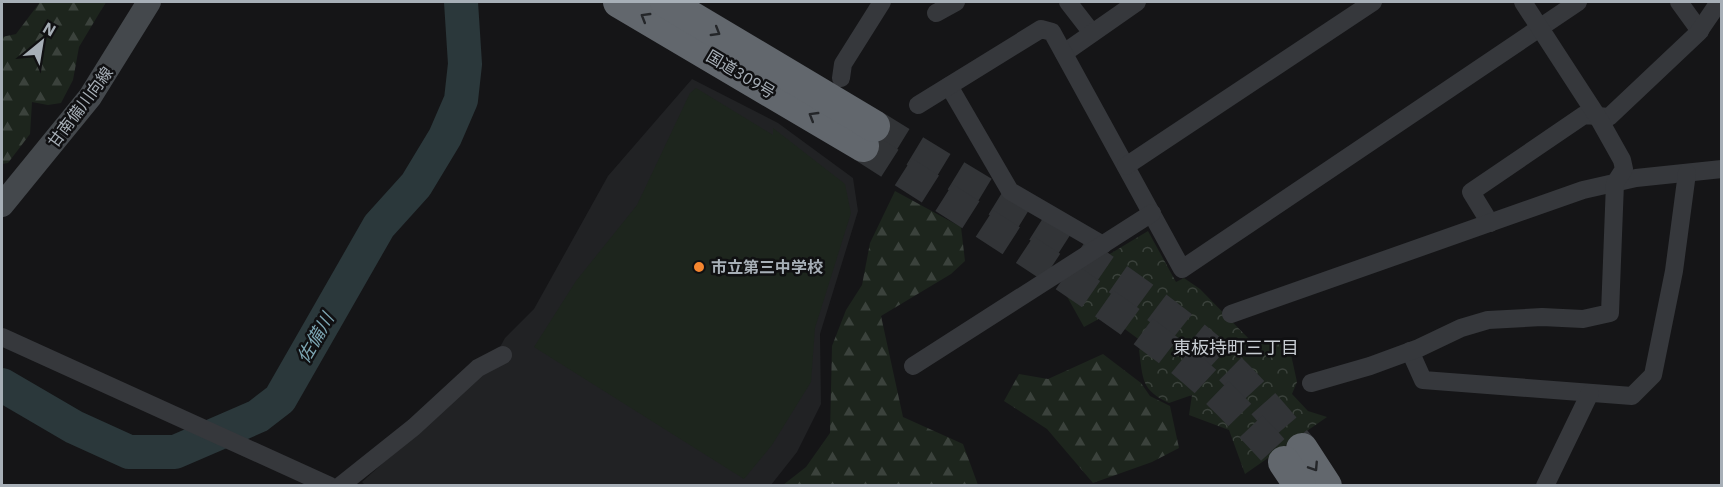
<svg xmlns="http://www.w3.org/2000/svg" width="1723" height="487" font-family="'IBM Plex Sans','Noto Sans JP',sans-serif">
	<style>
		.built { fill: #212224 }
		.forest { fill: url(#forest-firs) }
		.park { fill: url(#park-crowns) }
		.pitch { fill: #1d251d }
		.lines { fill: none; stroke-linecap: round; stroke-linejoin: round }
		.river { stroke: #2b383b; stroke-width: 34 }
		.highway-tunnel { stroke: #323437; stroke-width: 32; stroke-dasharray: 32 16; stroke-linecap: butt }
		.street { stroke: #36383c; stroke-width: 18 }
		.secondary { stroke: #44484c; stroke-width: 24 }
		.highway { stroke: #62676d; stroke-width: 32 }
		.oneway { stroke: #242629 }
		.poi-dot { fill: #f5862f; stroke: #101012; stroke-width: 2 }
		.labels { text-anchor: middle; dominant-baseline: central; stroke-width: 5; stroke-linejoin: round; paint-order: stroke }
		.street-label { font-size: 16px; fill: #a7afb7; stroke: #101012 }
		.poi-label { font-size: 16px; font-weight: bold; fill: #a7afb7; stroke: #101012; text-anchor: start }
		.water-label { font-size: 18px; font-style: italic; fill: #7da6b3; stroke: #101012 }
		.neighbourhood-label { font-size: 18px; fill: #c8cdd3; stroke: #101012 }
	</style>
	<defs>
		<pattern id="forest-firs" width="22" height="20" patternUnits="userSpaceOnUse" patternTransform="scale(1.5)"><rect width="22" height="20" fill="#1d251d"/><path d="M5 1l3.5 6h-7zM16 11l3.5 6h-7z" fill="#3b423c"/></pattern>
		<pattern id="park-crowns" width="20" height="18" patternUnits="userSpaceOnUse" patternTransform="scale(1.5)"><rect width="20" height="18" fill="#1d251d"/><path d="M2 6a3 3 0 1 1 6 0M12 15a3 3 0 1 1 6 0" fill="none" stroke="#3b423c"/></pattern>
	</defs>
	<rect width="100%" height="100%" fill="#151517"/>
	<!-- built -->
	<polygon class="built" points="692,79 778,123 853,178 858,211 820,334 821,404 797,452 771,485 366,486 362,482 489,367 505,338 534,309 608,176"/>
	<!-- forest -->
	<g class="forest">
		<polygon points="40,2 106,2 79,47 73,80 61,103 48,105 32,102 30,134 8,163 2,164 2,37 16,34"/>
		<polygon points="895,191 961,227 965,261 951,274 881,316 903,417 963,444 978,485 783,485 806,467 830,433 832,346 846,310 862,285 870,243"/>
		<polygon points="1103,354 1141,383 1150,396 1170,406 1179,448 1152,462 1093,483 1047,429 1004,401 1019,374 1048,379"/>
	</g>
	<!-- park -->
	<path class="park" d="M1148,231L1176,282L1184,278L1200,289L1251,341L1271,338L1288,341L1297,382L1292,394L1308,411L1327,417L1245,474L1229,430L1189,415L1192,395L1169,403C1141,390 1143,379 1139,350L1145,344L1106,315L1084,327L1060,284Z"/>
	<!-- pitch -->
	<polygon class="pitch" points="696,88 773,135 773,128 845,184 851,213 815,328 811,382 772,445 744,479 534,347 576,281 637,205 690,93"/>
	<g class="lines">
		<!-- river -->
		<polyline class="river" points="2,385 74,427 129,452 175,452 258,416 280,399 379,226 416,185 445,137 461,100 465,64 461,2"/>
		<!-- highway-tunnel -->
		<g class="highway-tunnel">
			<path d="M874,126C987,196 1107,262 1209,349C1243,379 1273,414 1302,449"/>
			<path d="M863,146C967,213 1075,278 1173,354C1214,386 1249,424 1284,462"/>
		</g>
		<!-- street -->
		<g class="street">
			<polyline points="1068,2 1092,33"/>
			<polyline points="1679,2 1700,31"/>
			<polyline points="936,13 956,2"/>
			<polyline points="1064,53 1137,2"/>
			<polyline points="841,78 843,64 882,2"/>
			<polyline points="949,86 1010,191 1103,245"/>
			<polyline points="918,105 1041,29 1052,32 1182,269 1578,2"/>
			<polyline points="1126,166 1373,2"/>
			<polyline points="1490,223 1471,192 1584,115 1609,117 1698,33 1719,2"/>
			<polyline points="1231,314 1583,190 1636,178 1722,169"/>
			<polyline points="2,337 330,486"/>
			<polyline points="1410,351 1423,380 1632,396 1653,375 1674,271 1687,173"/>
			<polyline points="913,366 1152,213"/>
			<polyline points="1311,383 1370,366 1419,348 1461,328 1488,320 1542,317 1583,319 1610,313 1615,183 1624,169 1622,160 1599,119 1523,2"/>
			<polyline points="340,486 414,427 478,368 503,355"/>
			<polyline points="1545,486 1590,393"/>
		</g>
		<!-- secondary -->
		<polyline class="secondary" points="2,205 90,97 149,2"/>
		<!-- highway -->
		<g class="highway">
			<polyline points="619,2 863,146"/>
			<polyline points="666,2 874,126"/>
			<polyline points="1302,449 1326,486"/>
			<polyline points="1284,462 1300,486"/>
		</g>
	</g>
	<!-- one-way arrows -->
	<defs><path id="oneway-chevron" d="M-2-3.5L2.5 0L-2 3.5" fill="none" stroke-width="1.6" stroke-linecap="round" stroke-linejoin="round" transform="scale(1.5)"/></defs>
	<g class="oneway">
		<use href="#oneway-chevron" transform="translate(645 17) rotate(-149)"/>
		<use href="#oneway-chevron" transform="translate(716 32) rotate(31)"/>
		<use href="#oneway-chevron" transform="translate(813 116) rotate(-149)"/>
		<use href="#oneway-chevron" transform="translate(1314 467) rotate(57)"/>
	</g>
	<!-- markers -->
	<circle class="poi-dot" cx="699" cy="267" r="6"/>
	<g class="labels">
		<!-- street labels -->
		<g class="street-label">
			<text transform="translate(741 74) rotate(31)">国道309号</text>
			<text transform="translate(80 107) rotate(-53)">甘南備川向線</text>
		</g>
		<!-- poi labels -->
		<g class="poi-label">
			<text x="711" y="267">市立第三中学校</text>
		</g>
		<!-- water labels -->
		<g class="water-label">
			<text transform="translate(315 338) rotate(-60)">佐備川</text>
		</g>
		<!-- neighbourhood labels -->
		<g class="neighbourhood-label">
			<text x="1236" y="347">東板持町三丁目</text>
		</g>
	</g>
	<!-- border -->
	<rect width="1723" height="487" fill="none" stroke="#a7afb7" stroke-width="6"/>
	<!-- north arrow -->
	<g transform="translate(42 42) rotate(30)" stroke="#101012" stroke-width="4.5" paint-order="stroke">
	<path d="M0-4.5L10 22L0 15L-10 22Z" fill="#a7afb7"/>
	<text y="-9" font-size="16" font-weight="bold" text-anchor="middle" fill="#a7afb7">N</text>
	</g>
</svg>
